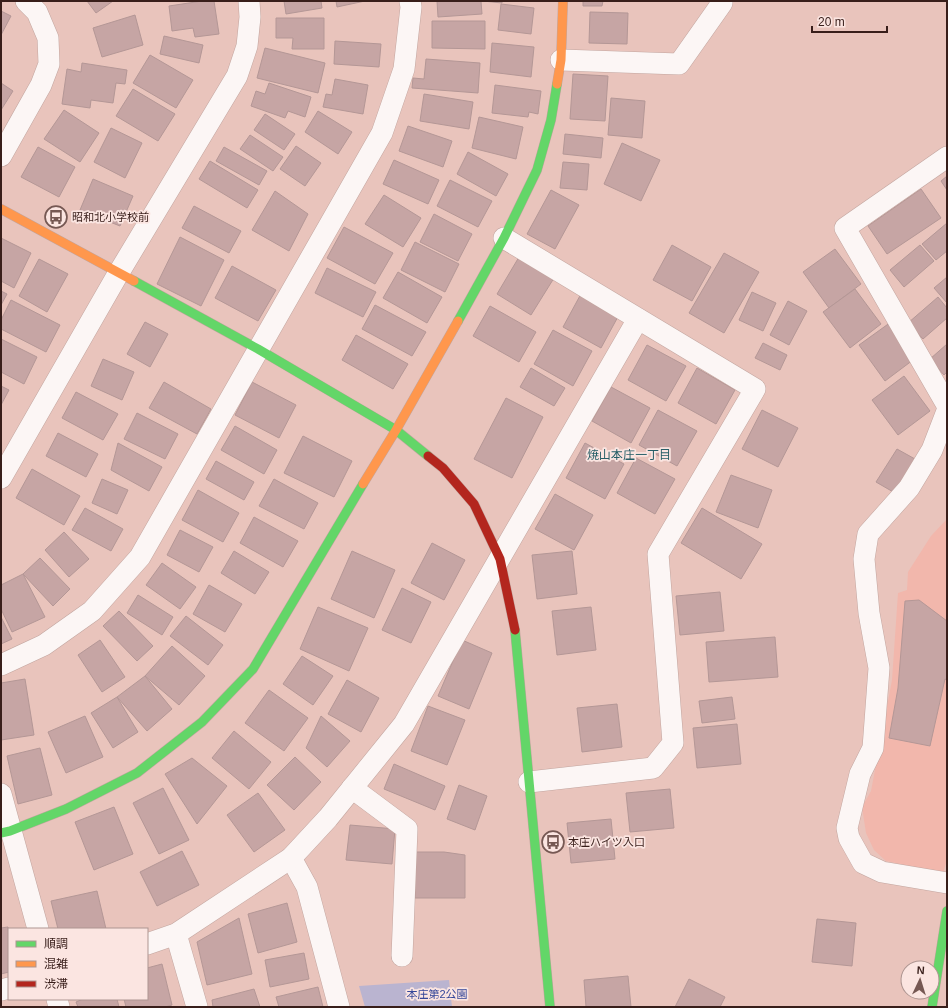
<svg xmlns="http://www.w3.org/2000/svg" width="948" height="1008" font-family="Helvetica,'Noto Sans JP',sans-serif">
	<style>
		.built { fill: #f2b7ac }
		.green { fill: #bab4d0 }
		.building { fill: #c6a5a4; stroke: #b49796 }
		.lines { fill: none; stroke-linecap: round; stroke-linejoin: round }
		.street-casing { stroke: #c2a59f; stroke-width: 22 }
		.fast-casing { stroke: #c2a59f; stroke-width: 10 }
		.slow-casing { stroke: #c2a59f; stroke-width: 10 }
		.jam-casing { stroke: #c2a59f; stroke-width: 10 }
		.street { stroke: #fcf6f5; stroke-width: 21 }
		.fast { stroke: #63d668; stroke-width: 9 }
		.slow { stroke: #ff974d; stroke-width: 9 }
		.jam { stroke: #b3261e; stroke-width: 9 }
		.labels { text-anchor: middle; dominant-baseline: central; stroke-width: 3.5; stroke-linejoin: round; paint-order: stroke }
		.poi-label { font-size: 11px; fill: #381e1a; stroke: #fbe5e1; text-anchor: start }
		.park-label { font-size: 11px; fill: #344699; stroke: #fbe5e1 }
		.neighbourhood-label { font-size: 12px; fill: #265e67; stroke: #fbe5e1 }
	</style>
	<rect width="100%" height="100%" fill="#e9c4bc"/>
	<!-- built -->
	<polygon class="built" points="947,519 947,860 943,873 886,861 874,850 866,833 862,807 871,791 892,680 898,593 907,590 908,572 931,536"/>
	<!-- green -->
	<polygon class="green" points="449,980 452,1007 365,1007 359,986"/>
	<!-- building -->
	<g class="building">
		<polygon points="87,1 113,1 96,13"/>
		<polygon points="202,1 214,1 219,34 195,37 193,28 172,31 169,6"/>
		<polygon points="284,1 321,1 322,8 286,14"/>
		<polygon points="336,1 365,1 337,7"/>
		<polygon points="437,1 481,1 482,14 438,17"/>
		<polygon points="483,1 502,1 502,3"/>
		<polygon points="583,1 603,1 602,6 583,6"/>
		<polygon points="501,4 534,8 531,34 498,30"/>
		<polygon points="1,11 11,16 1,35"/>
		<polygon points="590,12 628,13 627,44 589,43"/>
		<polygon points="135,15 143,45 102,57 93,28"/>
		<polygon points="276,18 324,18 324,49 292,49 293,38 276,38"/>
		<polygon points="432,21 485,21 485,49 432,48"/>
		<polygon points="164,36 203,45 199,63 160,54"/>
		<polygon points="335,41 381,44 379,67 334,64"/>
		<polygon points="492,43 534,47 531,77 490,72"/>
		<polygon points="265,48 325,63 318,93 257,78"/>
		<polygon points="150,55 193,80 176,108 133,83"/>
		<polygon points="426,59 480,63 478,93 412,88 413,78 424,79"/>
		<polygon points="82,63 127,70 125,84 116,83 113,103 91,100 90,108 62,104 67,69 81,72"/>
		<polygon points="573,74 608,76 605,121 570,119"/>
		<polygon points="335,79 368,85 363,114 323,107 326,94 332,95"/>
		<polygon points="1,83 13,91 1,110"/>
		<polygon points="269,83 311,97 305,117 288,111 285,118 251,106 256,91 265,94"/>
		<polygon points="495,85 541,91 538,114 529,112 528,117 492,113"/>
		<polygon points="133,89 175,114 158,141 116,116"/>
		<polygon points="424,94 473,102 469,129 420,121"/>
		<polygon points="611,98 645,101 642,138 608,135"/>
		<polygon points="64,110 99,133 80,162 44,139"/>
		<polygon points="318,111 352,132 338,154 305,132"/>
		<polygon points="265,114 295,134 284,150 254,130"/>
		<polygon points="479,117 523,127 516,159 472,148"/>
		<polygon points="408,126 452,141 443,167 399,151"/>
		<polygon points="111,128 142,143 125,178 94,162"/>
		<polygon points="565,134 603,138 601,158 563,154"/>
		<polygon points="250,135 283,157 273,171 240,149"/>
		<polygon points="622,143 660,160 641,201 604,184"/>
		<polygon points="296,146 321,163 305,186 280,169"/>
		<polygon points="38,147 75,167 59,197 21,177"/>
		<polygon points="224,147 267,171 259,185 216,161"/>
		<polygon points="468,152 508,174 496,196 457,174"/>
		<polygon points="394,160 439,180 428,204 383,184"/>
		<polygon points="210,161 258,190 247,208 199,179"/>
		<polygon points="563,162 589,164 587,190 560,188"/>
		<polygon points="947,176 947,190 941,181"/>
		<polygon points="93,179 133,196 120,226 80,210"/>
		<polygon points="450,180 492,201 478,227 437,206"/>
		<polygon points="921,189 941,218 887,254 868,226"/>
		<polygon points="551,190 579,205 555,249 527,234"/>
		<polygon points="275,191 308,214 289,251 252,230"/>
		<polygon points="384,195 421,218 403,247 365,224"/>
		<polygon points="194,206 241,231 229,253 182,228"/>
		<polygon points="434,214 472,234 458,261 420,242"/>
		<polygon points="947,223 947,251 936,260 922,244"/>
		<polygon points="344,227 393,253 375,284 327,258"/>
		<polygon points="180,237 224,260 201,306 157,284"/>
		<polygon points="1,238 31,253 14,288 1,281"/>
		<polygon points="415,242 459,264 445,292 401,270"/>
		<polygon points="672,245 711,267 692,301 653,280"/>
		<polygon points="920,245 934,261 904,287 890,270"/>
		<polygon points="835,249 861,284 829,308 803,272"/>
		<polygon points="724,253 759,272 724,333 689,313"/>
		<polygon points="519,257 554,278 531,315 497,294"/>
		<polygon points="39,259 68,274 47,312 19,296"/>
		<polygon points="232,266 276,290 258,321 215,298"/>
		<polygon points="327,268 376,292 363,317 315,293"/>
		<polygon points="398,272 442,297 427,323 383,298"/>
		<polygon points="947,277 947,303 934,288"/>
		<polygon points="855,289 881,324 850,348 823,312"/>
		<polygon points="1,291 7,294 1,305"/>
		<polygon points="582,292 620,313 601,348 563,327"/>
		<polygon points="752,292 776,303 763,331 739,320"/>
		<polygon points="938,297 947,308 947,318 923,339 908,323"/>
		<polygon points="11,300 60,325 46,352 1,329 1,320"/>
		<polygon points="788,301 807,311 789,345 770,335"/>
		<polygon points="375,305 426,332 412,356 362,329"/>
		<polygon points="490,306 536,332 519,362 473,336"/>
		<polygon points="145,322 168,334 150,367 127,354"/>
		<polygon points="891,322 917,357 885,381 859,345"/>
		<polygon points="553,330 592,351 573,386 534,364"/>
		<polygon points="356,335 408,364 393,389 342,360"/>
		<polygon points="1,339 37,357 24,384 1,372"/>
		<polygon points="763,343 787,355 780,370 755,358"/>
		<polygon points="947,344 947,372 944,375 930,359"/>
		<polygon points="647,345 686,366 666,401 628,380"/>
		<polygon points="103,359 134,372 122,400 91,386"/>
		<polygon points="531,368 565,388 554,406 520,387"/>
		<polygon points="697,368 735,390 716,424 678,403"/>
		<polygon points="904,376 930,411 898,435 872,400"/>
		<polygon points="164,382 211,409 197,434 149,408"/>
		<polygon points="252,382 296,405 279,438 235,415"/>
		<polygon points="1,386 9,390 1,405"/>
		<polygon points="611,387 650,408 631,443 592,421"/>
		<polygon points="76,392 118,414 103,440 62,418"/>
		<polygon points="506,398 543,417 512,478 474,459"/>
		<polygon points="658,410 697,431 677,466 639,445"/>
		<polygon points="762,410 798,428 778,467 742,449"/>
		<polygon points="137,413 178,434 165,459 124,439"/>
		<polygon points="235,426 277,450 264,474 221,450"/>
		<polygon points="58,433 98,454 86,477 46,456"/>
		<polygon points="303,436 352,461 334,497 284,473"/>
		<polygon points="118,443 162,467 149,491 111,470"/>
		<polygon points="585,443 624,464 605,499 566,478"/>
		<polygon points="897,449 915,459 895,493 876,482"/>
		<polygon points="636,458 675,479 655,514 617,493"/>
		<polygon points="216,461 254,482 244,500 206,479"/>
		<polygon points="32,469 80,496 64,525 16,498"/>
		<polygon points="731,475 772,490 758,528 716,512"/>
		<polygon points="102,479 128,490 117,514 92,503"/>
		<polygon points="274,479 318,503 304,529 259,506"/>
		<polygon points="198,490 239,513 223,542 182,520"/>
		<polygon points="555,494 593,515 574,550 535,529"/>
		<polygon points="85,508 123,529 111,551 72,530"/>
		<polygon points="702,508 762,544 741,579 681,543"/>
		<polygon points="254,517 298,541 283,567 240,543"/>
		<polygon points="180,530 213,547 199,572 167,555"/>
		<polygon points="64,532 89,559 69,577 45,550"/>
		<polygon points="432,543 465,560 444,600 411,583"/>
		<polygon points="234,551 269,572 255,594 221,573"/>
		<polygon points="352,551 395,570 374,618 331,599"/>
		<polygon points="572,551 577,594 537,599 532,555"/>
		<polygon points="40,558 70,589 53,606 23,574"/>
		<polygon points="162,563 196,587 180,609 146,585"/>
		<polygon points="23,574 45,617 12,632 1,609 1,585"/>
		<polygon points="209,585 242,604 225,632 193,614"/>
		<polygon points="402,588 431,602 411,643 382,630"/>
		<polygon points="720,592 724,631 680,635 676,596"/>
		<polygon points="138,595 173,617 162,635 127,613"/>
		<polygon points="919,600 947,621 947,680 945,679 930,746 889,738 898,688 905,601"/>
		<polygon points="318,607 368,628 349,671 300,649"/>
		<polygon points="591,607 596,650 557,655 552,611"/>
		<polygon points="119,611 153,646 137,661 103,626"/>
		<polygon points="186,616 223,645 208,665 170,636"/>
		<polygon points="1,617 12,639 1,644"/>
		<polygon points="775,637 778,677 709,682 706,642"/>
		<polygon points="100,640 125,677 102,692 78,655"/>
		<polygon points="462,640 492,653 469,709 438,696"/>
		<polygon points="172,646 205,676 179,705 145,676"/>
		<polygon points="302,656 333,676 313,705 283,684"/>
		<polygon points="145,676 172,709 147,731 117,697"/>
		<polygon points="25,679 34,735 1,740 1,683"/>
		<polygon points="347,680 379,698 361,732 328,714"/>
		<polygon points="269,690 308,718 284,751 245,723"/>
		<polygon points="117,697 138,732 113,748 91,713"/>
		<polygon points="732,697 735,719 702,723 699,701"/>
		<polygon points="617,704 622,747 582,752 577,708"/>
		<polygon points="428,706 465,720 447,765 411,751"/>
		<polygon points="85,716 103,757 66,773 48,732"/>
		<polygon points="321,716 350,741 327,767 306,748"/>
		<polygon points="737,724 741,764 697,768 693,728"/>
		<polygon points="234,731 271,762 249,789 212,758"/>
		<polygon points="40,748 52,795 18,804 7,756"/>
		<polygon points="295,757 321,782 294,810 267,785"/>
		<polygon points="192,758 227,786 197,824 165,774"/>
		<polygon points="394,764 445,786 435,810 384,789"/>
		<polygon points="459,785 487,796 475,830 447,819"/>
		<polygon points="163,788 189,840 159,854 133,803"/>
		<polygon points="670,789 674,828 630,832 626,793"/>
		<polygon points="258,793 285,830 254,852 227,815"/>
		<polygon points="114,807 133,854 94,870 75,822"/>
		<polygon points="611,819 615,859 571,863 567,823"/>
		<polygon points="350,825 395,829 392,864 346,860"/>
		<polygon points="182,851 199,885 157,906 140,872"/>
		<polygon points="415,852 444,852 465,855 465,898 415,898"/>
		<polygon points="97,891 106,929 58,929 51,901"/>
		<polygon points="287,903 297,942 258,953 248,914"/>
		<polygon points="239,918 252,974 207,985 197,942"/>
		<polygon points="817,919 856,923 852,966 812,962"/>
		<polygon points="8,927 9,936 9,972 1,974 1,928"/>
		<polygon points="304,953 309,979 270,987 265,960"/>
		<polygon points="162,964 172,1005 165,1007 126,1007 124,999 147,999 147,968"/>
		<polygon points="628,976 631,1007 586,1007 584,980"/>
		<polygon points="689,979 725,997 720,1007 675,1007"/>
		<polygon points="318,987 323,1007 279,1007 276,997"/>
		<polygon points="254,989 260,1007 213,1007 212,1000"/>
		<polygon points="83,999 117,999 119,1007 78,1007 76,1002"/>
	</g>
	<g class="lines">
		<!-- street casing -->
		<g class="street-casing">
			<g id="street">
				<polyline points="561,60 679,64 722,3 722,1"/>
				<polyline points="1,156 41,85 49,64 48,38 37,12 26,1"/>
				<polyline points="947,157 845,228 947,405"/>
				<polyline points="504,238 755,389 658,554 673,743 653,768 529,782"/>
				<polyline points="947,411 932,450 909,488 868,534 864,559 869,613 879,668 873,748 860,774 847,828 849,838 863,863 882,872 947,883"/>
				<polyline points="1,478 118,274 237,76 247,46 250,17 249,1"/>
				<polyline points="1,665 44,645 92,611 140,557 382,133 404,69 411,7 410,1"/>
				<polyline points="352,788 407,829 402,956"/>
				<polyline points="1,794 38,929"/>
				<polyline points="291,858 307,887 339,1007"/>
				<polyline points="176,934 197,1007"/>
				<polyline points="147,944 176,934 291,858 328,818 404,724 638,319"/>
				<polyline points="1,990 9,988"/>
				<polyline points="57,999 59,1007"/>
			</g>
		</g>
		<!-- fast casing -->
		<g class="fast-casing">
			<g id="fast">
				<polyline points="134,281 258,349 396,430 428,456"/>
				<polyline points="458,321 504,238 537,170 551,120 557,84"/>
				<polyline points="515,630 550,1007"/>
				<polyline points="1,833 10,831 66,809 137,773 202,722 253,669 363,484"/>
				<polyline points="932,1007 947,911"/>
			</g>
		</g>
		<!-- slow casing -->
		<g class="slow-casing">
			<g id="slow">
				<polyline points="557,84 561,60 563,1"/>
				<polyline points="1,209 134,281"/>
				<polyline points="363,484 396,430 458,321"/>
			</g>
		</g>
		<!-- jam casing -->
		<g class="jam-casing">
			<polyline id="jam" points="428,456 443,468 474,504 500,559 515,630"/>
		</g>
		<!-- street -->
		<use href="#street" class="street"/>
		<!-- fast -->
		<use href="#fast" class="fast"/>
		<!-- slow -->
		<use href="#slow" class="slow"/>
		<!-- jam -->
		<use href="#jam" class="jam"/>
	</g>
	<!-- icons -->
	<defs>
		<g id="bus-ring" transform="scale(1.15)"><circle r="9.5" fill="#fbe5e1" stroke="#765853" stroke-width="1.5"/><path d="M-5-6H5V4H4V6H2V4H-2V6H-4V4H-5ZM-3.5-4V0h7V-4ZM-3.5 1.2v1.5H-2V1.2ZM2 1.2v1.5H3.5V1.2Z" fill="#765853"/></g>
	</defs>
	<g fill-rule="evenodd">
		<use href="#bus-ring" x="56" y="217"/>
		<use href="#bus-ring" x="553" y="842"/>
	</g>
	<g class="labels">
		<!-- poi labels -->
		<g class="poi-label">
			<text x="72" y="217">昭和北小学校前</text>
			<text x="568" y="842">本庄ハイツ入口</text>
		</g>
		<!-- park labels -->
		<g class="park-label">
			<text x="437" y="994">本庄第2公園</text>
		</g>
		<!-- neighbourhood labels -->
		<g class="neighbourhood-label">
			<text x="629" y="455">焼山本庄一丁目</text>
		</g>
	</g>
	<!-- border -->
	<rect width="948" height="1008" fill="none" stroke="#381e1a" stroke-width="4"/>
	<!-- legend -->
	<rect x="8" y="928" width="140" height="72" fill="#fbe5e1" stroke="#ad9591"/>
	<rect x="16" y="941" width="20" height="6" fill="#63d668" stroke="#ad9591"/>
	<text x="44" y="948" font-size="12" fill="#381e1a">順調</text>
	<rect x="16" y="961" width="20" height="6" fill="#ff974d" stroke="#ad9591"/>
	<text x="44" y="968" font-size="12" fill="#381e1a">混雑</text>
	<rect x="16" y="981" width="20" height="6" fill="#b3261e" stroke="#ad9591"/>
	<text x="44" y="988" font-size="12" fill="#381e1a">渋滞</text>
	<!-- north arrow -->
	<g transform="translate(920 980) rotate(4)"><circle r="19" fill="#fbe5e1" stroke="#ad9591"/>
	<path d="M0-3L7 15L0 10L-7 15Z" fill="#765853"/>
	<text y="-6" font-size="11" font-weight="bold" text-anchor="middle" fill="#381e1a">N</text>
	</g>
	<!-- scale -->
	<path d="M812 26v6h75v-6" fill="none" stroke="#381e1a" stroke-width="2"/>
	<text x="818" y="26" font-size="12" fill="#381e1a" stroke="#fbe5e1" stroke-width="3" paint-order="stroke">20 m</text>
</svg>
